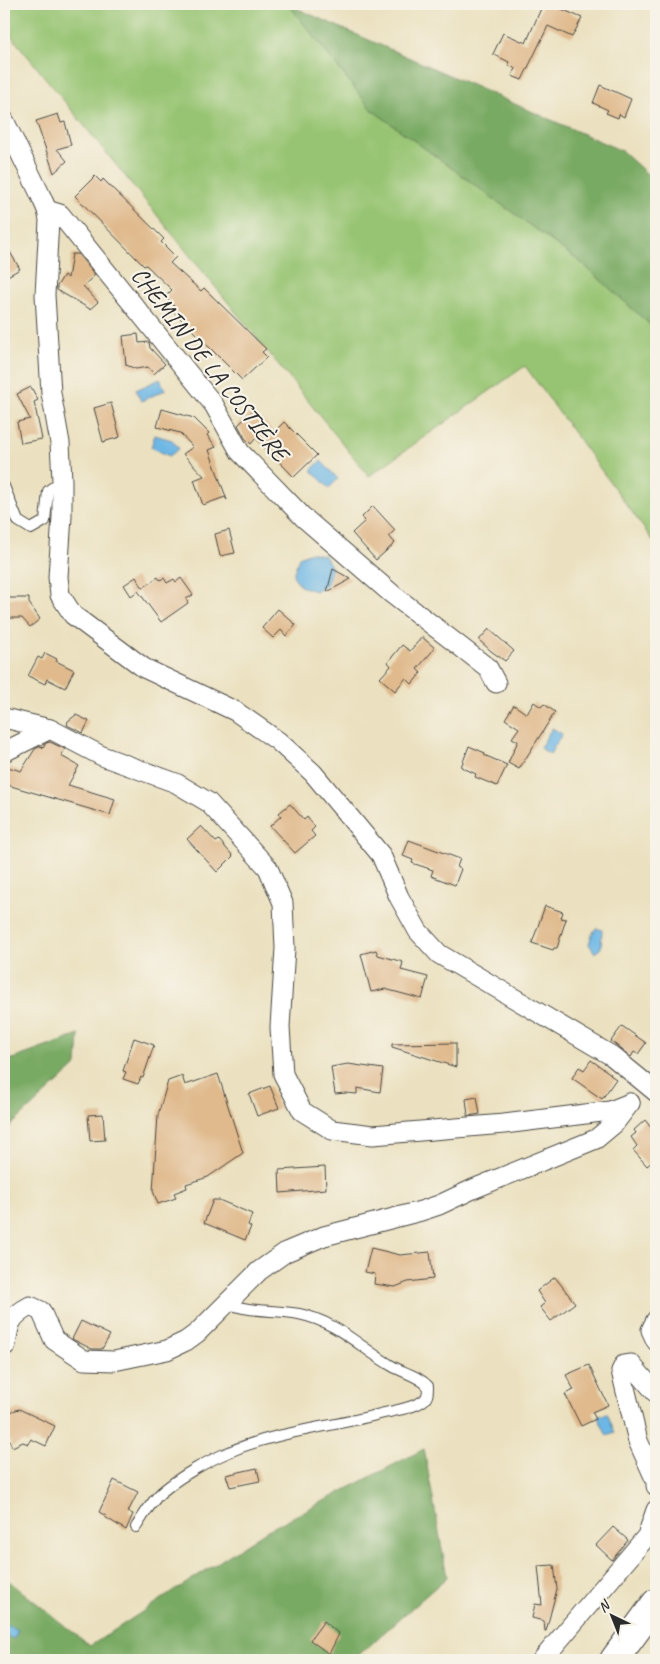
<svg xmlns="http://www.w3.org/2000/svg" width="660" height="1664" font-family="Caveat,sans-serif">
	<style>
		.green { fill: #97c472; stroke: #61784e }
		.forest { fill: #79aa64; stroke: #526a48 }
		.water { fill: #6db7e5; stroke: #4c7188 }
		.building { fill: #e0ba8d }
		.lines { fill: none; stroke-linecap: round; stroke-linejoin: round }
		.lane-casing { stroke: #484641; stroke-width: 12 }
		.street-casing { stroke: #484641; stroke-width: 21 }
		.highway-casing { stroke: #484641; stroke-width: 30 }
		.lane { stroke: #fff; stroke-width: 10 }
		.street { stroke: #fff; stroke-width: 19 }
		.highway { stroke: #fff; stroke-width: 28 }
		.labels { text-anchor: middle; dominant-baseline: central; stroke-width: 4.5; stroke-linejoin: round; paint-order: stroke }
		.street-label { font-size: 24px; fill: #2b2b2b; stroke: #f7f3e8 }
	</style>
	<rect width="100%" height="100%" fill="#f7f3e8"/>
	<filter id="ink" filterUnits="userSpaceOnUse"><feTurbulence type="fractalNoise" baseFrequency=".02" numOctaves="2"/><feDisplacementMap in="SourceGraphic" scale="10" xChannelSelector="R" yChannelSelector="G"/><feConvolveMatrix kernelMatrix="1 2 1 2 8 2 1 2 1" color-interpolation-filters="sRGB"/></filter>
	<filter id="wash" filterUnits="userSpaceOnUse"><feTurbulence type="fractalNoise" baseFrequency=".0096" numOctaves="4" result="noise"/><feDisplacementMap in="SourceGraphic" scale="20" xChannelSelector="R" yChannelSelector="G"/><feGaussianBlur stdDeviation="1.12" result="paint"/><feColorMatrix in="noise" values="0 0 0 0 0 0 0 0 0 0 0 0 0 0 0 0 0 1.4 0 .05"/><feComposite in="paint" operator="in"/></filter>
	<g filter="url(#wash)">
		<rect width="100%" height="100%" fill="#ebe1c0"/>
		<!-- green -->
		<polygon class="green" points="4,4 286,4 289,5 371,109 583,264 656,330 656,545 525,366 369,476 4,27"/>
		<!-- forest -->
		<g class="forest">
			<polygon points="289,5 622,151 656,182 656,330 583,264 371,109"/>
			<polygon points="79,1035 77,1065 4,1132 4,1062"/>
			<polygon points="424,1449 447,1577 353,1660 4,1660 4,1577 90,1646 266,1531"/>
		</g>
		<!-- water -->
		<g class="water">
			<polygon points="160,379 165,390 141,401 136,390"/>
			<polygon points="155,435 172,440 179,449 169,456 151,447"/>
			<polygon points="321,461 338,479 329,488 311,470"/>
			<polygon points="311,552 325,556 332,568 327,584 315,591 300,586 293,575 299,557"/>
			<polygon points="552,728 562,734 550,754 540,748"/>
			<polygon points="596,928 602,930 601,948 595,953 589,944 592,934"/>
			<polygon points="607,1413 615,1433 607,1436 598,1417"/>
			<polygon points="4,1624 18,1630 14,1639 4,1635"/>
		</g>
		<g id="blocks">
			<!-- building -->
			<g class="building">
				<polygon points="543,4 550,4 582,18 572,37 548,26 522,80 512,76 515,68 508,65 509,62 493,54 503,33 526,43"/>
				<polygon points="600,85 631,99 624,117 619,114 618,118 606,113 608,110 593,103"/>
				<polygon points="58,114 61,123 65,122 71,145 57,149 67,161 54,173 36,121"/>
				<polygon points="95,176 101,182 103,179 164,239 161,242 176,257 170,263 201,291 204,288 266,349 262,352 267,357 242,380 171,309 174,306 165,297 172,290 146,265 144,266 75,196"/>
				<polygon points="4,242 20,269 4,278"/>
				<polygon points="72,254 78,254 95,275 83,286 98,302 90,309 57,290 57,286 64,275 68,278"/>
				<polygon points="138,334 139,343 149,342 150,348 165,364 154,374 148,367 136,369 126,365 123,336"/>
				<polygon points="31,387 38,400 34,402 42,439 21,443 17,422 30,419 17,394"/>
				<polygon points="111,403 120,437 103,442 94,408"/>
				<polygon points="162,409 194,418 209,433 207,435 216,447 209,450 227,500 225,497 203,505 194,480 204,476 183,454 193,447 180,433 157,427"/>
				<polygon points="253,411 274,432 284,422 317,455 294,477 256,438 251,444 245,438 238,425"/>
				<polygon points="373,506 395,530 389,536 395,543 376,560 352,533 365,521 362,517"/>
				<polygon points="229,530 235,553 220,556 215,534"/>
				<polygon points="333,569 351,579 327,592"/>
				<polygon points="136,577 143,588 158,577 160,580 164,578 167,583 174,579 176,582 181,578 193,595 186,599 188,603 161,622 138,591 131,596 124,585"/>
				<polygon points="4,598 29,598 29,603 40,619 30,627 22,618 4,618"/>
				<polygon points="278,609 296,625 286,636 281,630 273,638 262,628"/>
				<polygon points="489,629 514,651 505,661 491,651 479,640"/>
				<polygon points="422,637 435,648 417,669 421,673 412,684 406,678 395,691 380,678 391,666 388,662 402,645 410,651"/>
				<polygon points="45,653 57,659 56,661 74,670 65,688 47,679 45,684 28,676 38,657 42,659"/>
				<polygon points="534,702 541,707 544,704 555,712 519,769 508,763 518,741 512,738 519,728 505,719 514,705 527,714"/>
				<polygon points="76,715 89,721 83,733 67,725 68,721"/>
				<polygon points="50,742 65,749 61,756 79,766 68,785 115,799 110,815 4,784 8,767 21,771 35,749 41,746 43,748 46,743"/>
				<polygon points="469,746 485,753 484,755 507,765 497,786 475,777 476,774 461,767"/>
				<polygon points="290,804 304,820 307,817 315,827 311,831 315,836 295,853 270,826 281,816 279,813"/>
				<polygon points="201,826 216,842 219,840 233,856 217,872 187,839"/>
				<polygon points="409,840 460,859 457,867 461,869 455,885 431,876 433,870 412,863 413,860 403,856"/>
				<polygon points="545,906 563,912 561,918 566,919 557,948 554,948 553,950 532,943"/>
				<polygon points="376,950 378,955 403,962 401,970 428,977 422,999 385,989 371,992 361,954"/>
				<polygon points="622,1026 646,1043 638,1054 634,1052 631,1057 611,1041"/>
				<polygon points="134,1038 154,1045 143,1078 141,1077 138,1084 123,1079 126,1072 123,1071"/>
				<polygon points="456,1043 456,1067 392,1047 392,1044"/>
				<polygon points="591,1060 611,1074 610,1075 616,1079 602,1099 572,1078 579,1067 584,1070"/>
				<polygon points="348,1064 383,1069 380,1092 357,1088 357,1094 346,1093 335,1094 331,1067"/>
				<polygon points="218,1074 243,1153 208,1177 186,1184 187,1188 174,1193 176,1198 158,1204 153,1191 158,1115 168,1081 182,1076 185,1085"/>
				<polygon points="270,1086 279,1108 257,1116 249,1094"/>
				<polygon points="477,1097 480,1114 468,1116 466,1099"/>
				<polygon points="103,1114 105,1140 90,1141 88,1115"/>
				<polygon points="645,1120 656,1134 656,1159 647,1166 633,1150 637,1146 631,1137 636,1133 634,1130"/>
				<polygon points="325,1167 326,1189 280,1193 279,1170"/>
				<polygon points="213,1200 219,1200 252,1214 248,1225 251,1227 245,1240 204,1223"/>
				<polygon points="371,1248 400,1255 430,1252 433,1279 408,1282 395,1287 374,1284 375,1274 365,1272"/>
				<polygon points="555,1277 575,1303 551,1321 540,1307 545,1303 537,1291"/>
				<polygon points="81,1321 110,1335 102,1349 92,1349 72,1339"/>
				<polygon points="589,1365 608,1405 592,1412 596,1419 581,1426 565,1394 574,1390 566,1375"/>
				<polygon points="19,1409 55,1426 46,1446 31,1439 28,1444 23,1442 12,1447 4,1428 4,1414"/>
				<polygon points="257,1468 260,1481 230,1487 226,1475"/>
				<polygon points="114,1480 138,1492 128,1512 133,1514 126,1530 105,1517 106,1516 99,1512"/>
				<polygon points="613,1527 628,1540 612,1560 596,1545"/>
				<polygon points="554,1565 557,1589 546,1631 545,1631 544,1621 532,1618 535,1604 542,1605 538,1566"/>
				<polygon points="324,1621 339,1634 329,1654 310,1640"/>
			</g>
		</g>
	</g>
	<g filter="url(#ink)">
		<use href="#blocks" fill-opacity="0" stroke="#484641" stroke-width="1"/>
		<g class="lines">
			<!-- lane casing -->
			<g class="lane-casing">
				<g id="lane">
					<polyline points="4,486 18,521 31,529 45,521 48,491 62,480"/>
					<path d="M136,1527C144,1515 152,1500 163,1491C181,1476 207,1461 229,1452C278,1431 333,1427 384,1413C397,1410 414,1408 424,1400C428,1397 428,1392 428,1386C419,1376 404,1373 392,1366C359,1347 338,1322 299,1314C275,1309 250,1313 227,1303"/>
				</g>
			</g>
			<!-- street casing -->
			<g class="street-casing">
				<g id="street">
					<polyline points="4,120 40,194 47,210 49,220 45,295 51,393 60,443 62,480 62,516 58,577 60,595 73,615 144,668 235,711 278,741 313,773 381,855 399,897 418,931 439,954 612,1056 656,1092"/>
					<polyline points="47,210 60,214 214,405 240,452 303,517 392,594 488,668 496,683"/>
					<polyline points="4,718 50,729"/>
					<polyline points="4,752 50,729 102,756 176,783 208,802 268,868 283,903 285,948 280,1027 283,1074 302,1111 332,1130 373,1135 504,1124 610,1111 630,1103"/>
					<polyline points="656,1320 651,1330 656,1341"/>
					<path d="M6,1345C9,1324 9,1317 30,1306L41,1311L54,1340L84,1360L114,1361L167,1350L186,1341L197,1333L259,1271L286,1252L324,1236L421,1211L439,1205L473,1189L596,1139L614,1124L630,1103"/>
					<polyline points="656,1393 631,1364 624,1365 621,1371 638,1441 656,1481 656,1486"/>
					<polyline points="542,1660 647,1536 656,1510"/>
				</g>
			</g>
			<!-- highway casing -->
			<g class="highway-casing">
				<polyline id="highway" points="614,1660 656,1603"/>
			</g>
			<!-- lane -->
			<use href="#lane" class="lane"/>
			<!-- street -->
			<use href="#street" class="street"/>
			<!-- highway -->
			<use href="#highway" class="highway"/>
		</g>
	</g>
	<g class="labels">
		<!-- street labels -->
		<g class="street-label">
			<text transform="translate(210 364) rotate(52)">CHEMIN DE LA COSTIÈRE</text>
		</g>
	</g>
	<!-- margin -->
	<rect width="660" height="1664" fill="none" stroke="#f7f3e8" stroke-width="20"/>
	<!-- north arrow -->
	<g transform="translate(612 1616) rotate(317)" stroke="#f7f3e8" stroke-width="4" paint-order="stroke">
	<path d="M0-4L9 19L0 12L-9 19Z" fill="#2b2b2b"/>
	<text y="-8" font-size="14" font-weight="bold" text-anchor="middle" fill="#2b2b2b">N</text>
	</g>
</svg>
